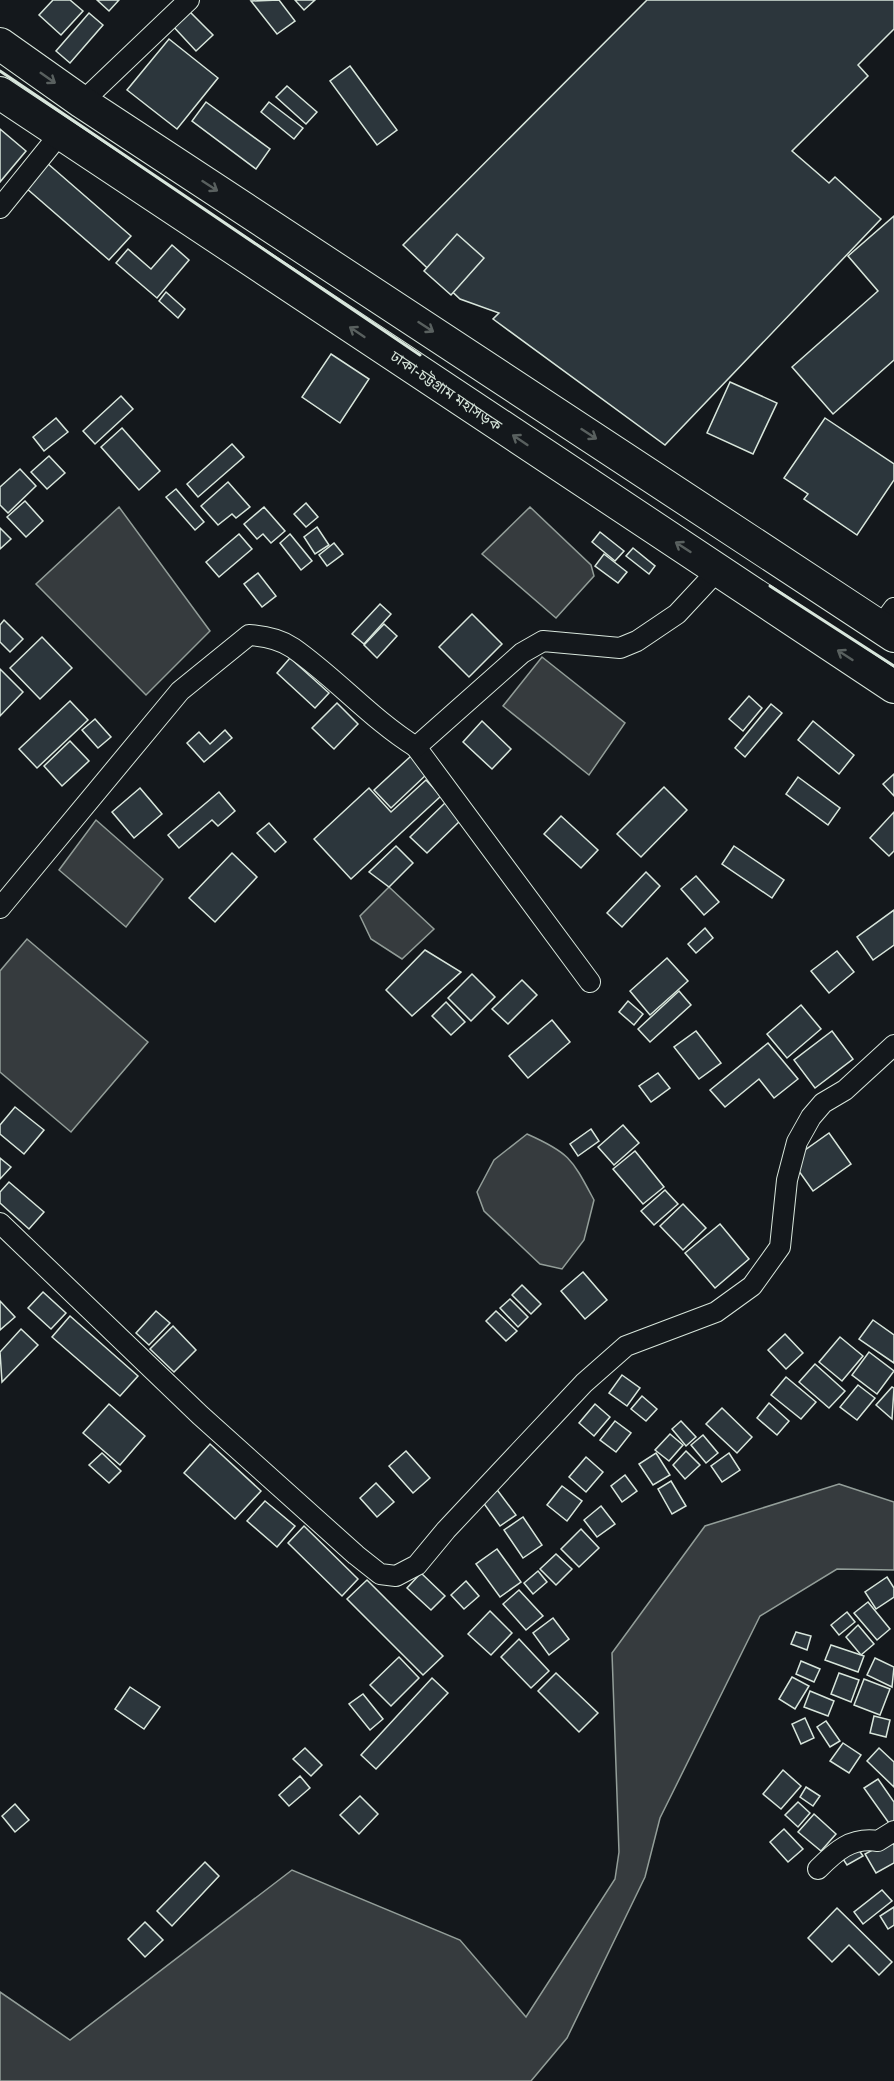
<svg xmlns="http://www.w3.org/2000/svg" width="894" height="2081" font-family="Signika,'Noto Sans Bengali',sans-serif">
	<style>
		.water { fill: #363b3e; stroke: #939e99; stroke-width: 1.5 }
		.building { fill: #2c363c; stroke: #d8e6dc; stroke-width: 1.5 }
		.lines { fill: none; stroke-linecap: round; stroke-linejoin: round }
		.minor-casing { stroke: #d8e6dc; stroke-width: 22 }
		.trunk-casing { stroke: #d8e6dc; stroke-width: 34 }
		.minor { stroke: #14181c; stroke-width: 20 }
		.trunk { stroke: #14181c; stroke-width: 32 }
		.wall { stroke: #d8e6dc; stroke-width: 3 }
		.oneway { stroke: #59605f }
		.labels { text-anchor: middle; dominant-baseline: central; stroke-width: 4.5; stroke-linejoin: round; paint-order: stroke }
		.street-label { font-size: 15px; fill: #d8e6dc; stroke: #14181c }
	</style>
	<rect width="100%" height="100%" fill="#14181c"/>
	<!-- water -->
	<g class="water">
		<polygon points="119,507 210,631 146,695 36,584"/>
		<polygon points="530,507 591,565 594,576 556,618 482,554"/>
		<polygon points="542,657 625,723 589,775 503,706"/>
		<polygon points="96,820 163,879 126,927 59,870"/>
		<polygon points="389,887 434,929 402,959 371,939 360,916"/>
		<polygon points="27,939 148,1042 71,1132 0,1072 0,971"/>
		<path d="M527,1134C570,1153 572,1159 594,1200L584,1240L562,1269L540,1264L484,1211L477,1192L494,1160Z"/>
		<polygon points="839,1484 894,1502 894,1570 837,1569 760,1616 660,1818 645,1877 567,2038 531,2081 0,2081 0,1992 70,2040 292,1870 460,1940 526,2017 615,1879 619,1852 612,1653 705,1526"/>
	</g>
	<!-- building -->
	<g class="building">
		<polygon points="53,0 70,0 83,11 61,35 39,15"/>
		<polygon points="97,0 119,0 109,11"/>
		<polygon points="279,0 295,21 277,34 251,1"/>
		<polygon points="295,0 315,0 304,10"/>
		<polygon points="647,0 894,0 894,29 858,65 868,76 792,151 829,183 835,177 881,219 665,445 493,319 499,313 460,299 403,245"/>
		<polygon points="187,9 213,35 196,51 171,24"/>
		<polygon points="89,13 103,25 70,63 56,51"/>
		<polygon points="169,39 218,78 177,129 127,90"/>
		<polygon points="350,66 397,130 377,145 330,81"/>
		<polygon points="287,86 317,112 306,124 276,97"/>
		<polygon points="206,102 270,149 256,169 192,121"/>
		<polygon points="269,102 303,128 294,139 261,112"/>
		<polygon points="0,129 26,151 0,182"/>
		<polygon points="47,163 131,236 109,260 26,188"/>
		<polygon points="894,216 894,360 833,414 792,367 878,291 848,256"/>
		<polygon points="457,234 484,258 451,295 424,271"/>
		<polygon points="172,245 189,260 157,298 116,263 128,249 151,269"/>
		<polygon points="166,292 185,309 178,318 159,301"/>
		<polygon points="331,354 369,379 340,423 302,397"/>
		<polygon points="730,382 777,403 753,454 707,433"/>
		<polygon points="121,396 133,409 95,444 83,431"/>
		<polygon points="56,418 68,432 44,451 33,437"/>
		<polygon points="825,418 894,464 894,480 857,535 804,499 808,494 784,478"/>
		<polygon points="122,428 160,471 139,490 101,447"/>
		<polygon points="232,444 244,457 198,497 187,484"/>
		<polygon points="49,456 65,473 47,489 31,472"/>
		<polygon points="20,469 36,486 8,513 0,505 0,487"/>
		<polygon points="228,482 250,507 236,518 232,514 218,525 201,506"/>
		<polygon points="176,489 204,522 195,530 166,497"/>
		<polygon points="25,501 43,521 26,537 7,517"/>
		<polygon points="306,503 318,517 306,527 294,514"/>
		<polygon points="264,507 285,531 271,543 263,534 257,539 244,524"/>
		<polygon points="317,527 329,545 315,554 304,537"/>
		<polygon points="0,528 11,539 0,549"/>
		<polygon points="600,532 624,551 615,561 592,542"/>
		<polygon points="239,534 252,549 219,577 206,562"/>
		<polygon points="290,534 312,561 301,570 280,543"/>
		<polygon points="334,543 343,554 327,566 319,555"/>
		<polygon points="633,548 655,566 649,574 626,556"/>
		<polygon points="604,554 627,572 618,583 595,566"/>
		<polygon points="258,573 276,596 262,607 244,584"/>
		<polygon points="380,604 391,614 364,644 352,634"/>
		<polygon points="472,614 502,644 469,677 439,647"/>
		<polygon points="4,620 23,639 10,652 0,642 0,625"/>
		<polygon points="384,624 397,636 377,658 364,645"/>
		<polygon points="42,637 72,668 40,699 10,668"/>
		<polygon points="290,658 329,693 315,708 277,673"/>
		<polygon points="0,669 23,692 0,716"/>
		<polygon points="749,696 762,708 743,731 729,719"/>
		<polygon points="70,701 88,720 37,768 19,749"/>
		<polygon points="337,703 358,724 334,749 312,728"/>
		<polygon points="771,704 782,713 745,757 735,748"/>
		<polygon points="95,719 111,737 98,748 82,730"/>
		<polygon points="482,721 511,749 492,769 463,742"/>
		<polygon points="813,721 854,755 839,774 798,740"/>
		<polygon points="225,730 232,738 204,762 187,743 199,732 210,744"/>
		<polygon points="70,741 89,761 62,786 44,766"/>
		<polygon points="411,756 427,774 391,808 374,790"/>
		<polygon points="894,774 894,796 883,784"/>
		<polygon points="798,777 840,808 828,825 786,794"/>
		<polygon points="426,780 441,796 351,879 314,839 369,788 391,812"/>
		<polygon points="664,787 687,810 641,857 617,834"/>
		<polygon points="140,788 162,814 134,838 112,812"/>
		<polygon points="219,792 235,811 218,826 212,820 179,848 168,835"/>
		<polygon points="446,802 462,819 427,853 410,837"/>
		<polygon points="894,812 894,851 889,856 870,838"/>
		<polygon points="561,816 598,850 581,868 544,834"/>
		<polygon points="269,823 286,842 275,852 257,833"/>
		<polygon points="396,846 413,863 389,887 369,872"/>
		<polygon points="734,846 784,880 772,898 722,864"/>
		<polygon points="232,853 257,877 215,922 189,898"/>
		<polygon points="646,872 660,886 622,927 607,913"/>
		<polygon points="696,876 719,902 704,915 681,889"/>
		<polygon points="894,910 894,945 873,960 857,937"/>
		<polygon points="705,928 713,938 696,953 688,944"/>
		<polygon points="425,950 461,972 412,1016 386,990"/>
		<polygon points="837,951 854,972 829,993 811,971"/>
		<polygon points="667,958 688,981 650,1015 630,991"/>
		<polygon points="472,974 495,997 471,1021 448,998"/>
		<polygon points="522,980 537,995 508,1024 492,1009"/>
		<polygon points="679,991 691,1005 650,1042 638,1029"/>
		<polygon points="628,1001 643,1014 634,1025 619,1012"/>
		<polygon points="446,1002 465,1022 451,1035 432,1016"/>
		<polygon points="801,1005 821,1029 787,1058 767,1034"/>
		<polygon points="552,1020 570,1042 528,1078 509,1056"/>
		<polygon points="696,1031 721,1063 699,1079 674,1047"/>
		<polygon points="832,1031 853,1059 815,1088 794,1060"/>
		<polygon points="768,1043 798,1079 774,1098 759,1079 725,1107 710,1090"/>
		<polygon points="658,1073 670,1088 651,1102 639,1086"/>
		<polygon points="15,1107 44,1130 24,1154 0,1134 0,1125"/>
		<polygon points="623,1125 639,1143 614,1165 598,1147"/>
		<polygon points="591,1129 599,1141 578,1156 570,1144"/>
		<polygon points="829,1133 851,1164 813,1191 791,1160"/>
		<polygon points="635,1151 664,1187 643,1204 613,1169"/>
		<polygon points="0,1158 11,1167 0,1179"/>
		<polygon points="9,1182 44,1212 29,1229 0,1203 0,1192"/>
		<polygon points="665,1190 678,1204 654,1225 641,1211"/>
		<polygon points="683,1204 706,1228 683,1250 660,1226"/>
		<polygon points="720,1224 749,1259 715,1288 685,1253"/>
		<polygon points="583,1272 607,1300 585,1319 561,1291"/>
		<polygon points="522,1285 541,1304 531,1314 512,1295"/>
		<polygon points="43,1292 66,1313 51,1329 28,1308"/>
		<polygon points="510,1299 528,1317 518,1327 500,1308"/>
		<polygon points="0,1301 15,1317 0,1330"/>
		<polygon points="156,1311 170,1323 149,1345 136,1333"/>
		<polygon points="496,1311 517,1331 506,1341 486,1321"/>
		<polygon points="70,1316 138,1376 120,1396 52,1337"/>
		<polygon points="873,1320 894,1335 894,1363 859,1339"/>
		<polygon points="173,1326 196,1350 174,1372 150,1349"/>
		<polygon points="21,1329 38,1345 2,1382 0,1352"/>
		<polygon points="785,1334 803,1353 786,1369 768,1350"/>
		<polygon points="840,1337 863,1356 842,1381 819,1362"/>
		<polygon points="869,1352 894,1371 877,1394 852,1375"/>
		<polygon points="815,1364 845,1391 829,1408 799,1382"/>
		<polygon points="622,1375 640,1388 627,1406 609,1393"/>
		<polygon points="786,1377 816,1402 801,1419 771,1395"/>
		<polygon points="858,1385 875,1398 857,1420 840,1407"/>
		<polygon points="892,1387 894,1388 892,1419 876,1405"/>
		<polygon points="642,1396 657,1409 646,1421 631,1409"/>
		<polygon points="769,1403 789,1421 777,1435 757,1418"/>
		<polygon points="109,1404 145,1436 120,1465 83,1433"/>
		<polygon points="595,1404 610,1417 594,1436 579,1423"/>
		<polygon points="722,1408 752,1437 737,1453 706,1424"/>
		<polygon points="615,1421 631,1433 616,1452 600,1440"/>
		<polygon points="681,1421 696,1437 686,1446 672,1429"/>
		<polygon points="670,1434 683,1445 669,1461 655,1450"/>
		<polygon points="703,1435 718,1453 706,1463 691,1445"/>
		<polygon points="210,1444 261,1491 235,1519 184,1473"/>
		<polygon points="406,1451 430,1478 413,1493 389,1466"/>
		<polygon points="686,1451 700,1465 685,1479 673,1465"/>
		<polygon points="102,1453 121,1471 109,1483 89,1465"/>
		<polygon points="656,1453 670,1475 653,1485 639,1464"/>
		<polygon points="729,1453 740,1470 722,1482 711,1466"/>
		<polygon points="586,1457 603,1472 586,1492 569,1477"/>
		<polygon points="625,1475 637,1491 622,1502 611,1486"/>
		<polygon points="671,1481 686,1506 672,1514 658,1489"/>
		<polygon points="376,1483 394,1502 377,1517 360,1498"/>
		<polygon points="562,1486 582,1501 567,1521 547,1505"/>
		<polygon points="495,1487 516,1515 500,1526 480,1498"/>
		<polygon points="265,1501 295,1526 277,1547 247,1521"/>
		<polygon points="601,1506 615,1524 597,1537 584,1520"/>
		<polygon points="523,1517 542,1545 523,1558 504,1530"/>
		<polygon points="304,1526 358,1579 342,1596 288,1543"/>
		<polygon points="581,1529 599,1548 579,1567 561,1549"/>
		<polygon points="497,1549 521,1582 500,1597 476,1564"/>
		<polygon points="556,1554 572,1569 556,1585 540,1569"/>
		<polygon points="538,1571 547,1582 533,1594 524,1583"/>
		<polygon points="421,1573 445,1596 431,1610 407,1588"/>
		<polygon points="887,1577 894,1588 894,1597 876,1609 865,1592"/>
		<polygon points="367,1580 443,1656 423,1675 347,1599"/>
		<polygon points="466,1581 479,1596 464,1609 451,1595"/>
		<polygon points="519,1590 543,1616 526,1630 503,1604"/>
		<polygon points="868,1602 890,1629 877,1640 854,1613"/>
		<polygon points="490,1611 512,1633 491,1655 468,1634"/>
		<polygon points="847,1612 855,1622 839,1635 831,1625"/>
		<polygon points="553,1618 569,1639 549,1655 533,1633"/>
		<polygon points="858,1625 874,1644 861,1655 846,1637"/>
		<polygon points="796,1632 811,1636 807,1650 791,1644"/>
		<polygon points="519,1639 549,1671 531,1688 501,1657"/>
		<polygon points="831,1645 864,1656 858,1672 825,1660"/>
		<polygon points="399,1657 419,1678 391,1706 370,1685"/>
		<polygon points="875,1658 894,1667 892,1687 867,1675"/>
		<polygon points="801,1661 820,1669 814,1682 796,1674"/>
		<polygon points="556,1673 598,1713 579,1732 538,1691"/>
		<polygon points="839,1673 859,1680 851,1702 831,1694"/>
		<polygon points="792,1677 809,1686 795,1709 779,1699"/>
		<polygon points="432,1678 448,1693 376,1769 361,1755"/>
		<polygon points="864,1679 890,1689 880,1715 854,1705"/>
		<polygon points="130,1687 160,1707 144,1729 115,1709"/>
		<polygon points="810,1691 834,1701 828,1716 804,1707"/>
		<polygon points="363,1694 383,1719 370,1730 349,1704"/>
		<polygon points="874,1716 890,1720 886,1737 870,1733"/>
		<polygon points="805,1718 814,1738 801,1744 792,1724"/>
		<polygon points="826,1721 840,1741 830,1747 817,1727"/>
		<polygon points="843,1743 861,1755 849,1773 830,1761"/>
		<polygon points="305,1748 322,1765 311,1776 293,1759"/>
		<polygon points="879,1748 894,1762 894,1787 867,1761"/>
		<polygon points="783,1770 801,1786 781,1809 763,1794"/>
		<polygon points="300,1776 310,1788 289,1806 279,1795"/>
		<polygon points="878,1779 894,1802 894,1824 891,1826 864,1788"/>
		<polygon points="806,1787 820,1796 813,1806 800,1797"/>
		<polygon points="360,1796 378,1814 359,1834 340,1815"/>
		<polygon points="798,1802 810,1813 798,1827 785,1815"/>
		<polygon points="15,1804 29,1820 15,1832 2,1816"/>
		<polygon points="814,1814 836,1834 821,1851 798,1832"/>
		<polygon points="784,1829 803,1849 788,1862 770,1842"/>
		<polygon points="891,1840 894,1845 894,1863 876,1873 865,1854"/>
		<polygon points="854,1843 863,1856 847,1865 839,1853"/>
		<polygon points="205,1862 219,1876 172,1926 157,1911"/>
		<polygon points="882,1890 892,1901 863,1924 854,1912"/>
		<polygon points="894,1907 894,1925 888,1929 880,1916"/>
		<polygon points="837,1908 892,1962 879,1975 849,1945 832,1962 808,1938"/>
		<polygon points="145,1922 163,1940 145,1957 128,1939"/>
	</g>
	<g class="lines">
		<!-- minor casing -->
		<g class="minor-casing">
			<g id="minor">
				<polyline points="82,102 189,0"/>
				<polyline points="0,208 59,135"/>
				<polyline points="880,627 894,608"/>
				<polyline points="416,747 590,982"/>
				<path d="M0,908L180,691L249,635C264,636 280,639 293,648C336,678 371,719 416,747L522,653L543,641L620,648L637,641L677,614L718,570"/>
				<polyline points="0,1223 200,1415 356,1555 380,1574 396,1576 417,1565 446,1530 584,1383 626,1346 716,1312 752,1286 780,1247 787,1180 797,1142 811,1117 823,1103 845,1090 894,1045"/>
				<path d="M818,1869C836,1851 851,1837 878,1841L894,1831"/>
			</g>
		</g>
		<!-- trunk casing -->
		<g class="trunk-casing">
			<g id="trunk">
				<polyline points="0,44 82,102 894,636"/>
				<polyline points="0,93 894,687"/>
			</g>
		</g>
		<!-- minor -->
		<use href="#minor" class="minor"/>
		<!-- trunk -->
		<use href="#trunk" class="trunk"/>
		<!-- wall -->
		<g class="wall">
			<polyline points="0,71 420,355"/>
			<polyline points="770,586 894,666"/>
		</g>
	</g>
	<!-- one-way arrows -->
	<defs><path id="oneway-shaft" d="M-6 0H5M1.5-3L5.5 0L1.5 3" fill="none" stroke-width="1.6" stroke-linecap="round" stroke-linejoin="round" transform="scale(1.5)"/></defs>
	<g class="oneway">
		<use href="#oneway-shaft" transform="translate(48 78) rotate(35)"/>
		<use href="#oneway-shaft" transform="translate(210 186) rotate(33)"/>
		<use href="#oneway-shaft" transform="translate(426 327) rotate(33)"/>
		<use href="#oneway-shaft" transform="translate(357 332) rotate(-146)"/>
		<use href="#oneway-shaft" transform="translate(589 434) rotate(33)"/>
		<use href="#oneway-shaft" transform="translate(520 440) rotate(-146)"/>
		<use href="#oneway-shaft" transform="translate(683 547) rotate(-147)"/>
		<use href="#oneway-shaft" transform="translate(845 655) rotate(-147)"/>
	</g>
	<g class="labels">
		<!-- street labels -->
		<g class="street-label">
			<text transform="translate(446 391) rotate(34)">ঢাকা-চট্টগ্রাম মহাসড়ক</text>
		</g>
	</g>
</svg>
